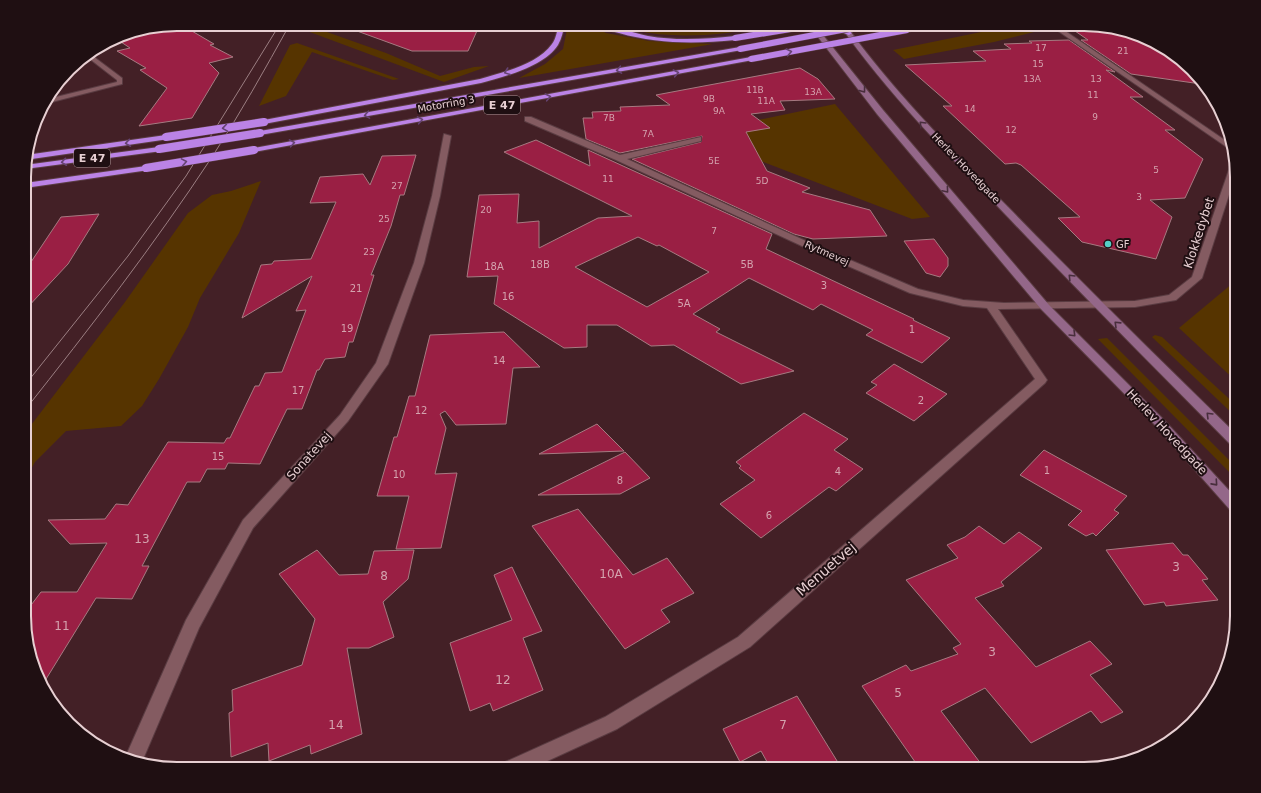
<svg xmlns="http://www.w3.org/2000/svg" width="1261" height="793" font-family="'DejaVu Sans',sans-serif">
	<style>
		.green { fill: #563400 }
		.building { fill: #9a1f44; stroke: #a67a81; fill-rule: evenodd }
		.lines { fill: none; stroke-linecap: round; stroke-linejoin: round }
		.street-casing { stroke: #5a3c42; stroke-width: 2 }
		.secondary-casing { stroke: #5a3c42; stroke-width: 2 }
		.highway-casing { stroke: #5a3c42; stroke-width: 2 }
		.street { fill: #845b61; fill-rule: evenodd }
		.secondary { fill: #946789; fill-rule: evenodd }
		.highway { fill: #bb83e6; fill-rule: evenodd }
		.tram { stroke: #9b7e82; stroke-width: 1 }
		.highway-bridge-far1-casing { stroke: #5a3c42; stroke-width: 7; stroke-linecap: butt }
		.highway-bridge-casing { stroke: #5a3c42; stroke-width: 9; stroke-linecap: butt }
		.highway-bridge-far1 { stroke: #bb83e6; stroke-width: 6 }
		.highway-bridge { stroke: #bb83e6; stroke-width: 8 }
		.oneway { stroke: #654371 }
		.oneway2 { stroke: #482e3c }
		.poi-dot { fill: #55cec6; stroke: #1f0f12; stroke-width: 1.5 }
		.labels { text-anchor: middle; dominant-baseline: central; stroke-width: 4; stroke-linejoin: round; paint-order: stroke }
		.far-number-label { font-size: 9px; fill: #d4a3ae }
		.far-street-label { font-size: 10px; fill: #e7cfd2; stroke: #1f0f12 }
		.far-poi-label { font-size: 10px; fill: #e7cfd2; stroke: #1f0f12; text-anchor: start }
		.number-label { font-size: 10px; fill: #d4a3ae }
		.shield { fill: #1f0f12; stroke: #ab9598; stroke-width: 1 }
		.shield-label { font-size: 11px; font-weight: bold; fill: #e7cfd2 }
		.street-label { font-size: 12px; fill: #e7cfd2; stroke: #1f0f12 }
		.near-number-label { font-size: 12px; fill: #d4a3ae }
		.near-street-label { font-size: 14px; fill: #e7cfd2; stroke: #1f0f12 }
		.rim { fill: none; stroke: #e7cfd2; stroke-width: 2 }
	</style>
	<rect width="100%" height="100%" fill="#432026"/>
	<!-- green -->
	<g class="green">
		<polygon points="303,24 311,24 310,26 386,53 440,76 474,67 489,66 444,82 299,28"/>
		<polygon points="568,24 589,24 606,33 649,41 713,44 519,78 545,64 563,49"/>
		<path d="M613,24H780V25C732,33 682,41 633,30C626,28 619,27 613,24Z"/>
		<polygon points="1020,24 1046,29 994,42 904,59 893,50"/>
		<polygon points="297,43 399,79 393,80 312,52 286,96 259,106 290,45"/>
		<polygon points="835,104 930,217 912,219 748,156 734,125"/>
		<polygon points="261,181 239,233 200,298 188,327 159,379 142,406 121,426 66,431 35,462 25,480 25,433 125,302 188,213 212,195 231,191"/>
		<polygon points="1233,283 1237,284 1237,382 1179,328"/>
		<polygon points="1155,335 1162,337 1237,406 1237,418 1152,337"/>
		<polygon points="1107,338 1237,468 1237,480 1098,339"/>
	</g>
	<!-- building -->
	<g class="building">
		<polygon points="180,24 214,44 210,45 233,57 209,63 219,73 192,118 139,126 167,88 140,70 146,68 117,51 130,48 115,38"/>
		<polygon points="347,24 480,24 468,51 412,51 346,27"/>
		<polygon points="1065,24 1084,24 1133,32 1169,50 1201,84 1131,74 1081,40 1088,40"/>
		<polygon points="1069,40 1115,72 1106,70 1143,97 1130,97 1175,130 1165,130 1203,159 1185,198 1150,200 1172,217 1156,259 1082,242 1058,218 1080,217 1021,165 1016,163 1005,164 943,106 952,106 905,65 986,61 973,51 1011,49 1004,44 1032,43 1029,41"/>
		<polygon points="800,68 818,79 835,99 780,101 785,110 751,114 770,128 746,132 767,171 810,188 802,192 870,210 887,236 813,239 794,234 632,159 701,142 702,136 620,153 586,139 583,118 593,118 592,112 621,111 620,107 670,105 656,95"/>
		<path d="M536,140L590,166L588,150L772,234L766,249L914,319L913,320L950,338L922,363L866,335L873,330L821,304L813,310L749,278L693,314L720,329L716,332L794,371L741,384L674,345L651,346L617,325H587V347L564,348L494,304L498,276L467,277L479,195L519,194L517,223L539,221V248L598,218L632,216L504,152ZM638,237L657,246L659,245L709,272L647,307L575,267Z"/>
		<polygon points="416,155 404,195 400,195 391,226 371,275 374,275 353,342 349,342 345,357 325,359 319,370 317,370 302,409 287,409 260,464 228,463 225,469 207,469 200,482 187,482 142,566 149,566 132,599 96,598 43,684 25,636 25,613 41,592 77,592 107,543 70,544 48,520 105,519 116,504 128,505 168,442 224,443 227,438 230,438 255,386 259,386 265,373 282,372 306,310 296,311 312,276 242,318 261,265 272,264 274,261 311,259 336,202 310,203 320,177 363,174 370,185 382,156"/>
		<polygon points="99,214 68,264 25,310 25,271 61,217"/>
		<polygon points="934,239 948,258 948,266 940,277 926,273 904,241"/>
		<polygon points="504,332 540,367 513,368 506,424 456,425 445,411 440,414 446,428 435,474 457,473 441,548 396,549 409,496 377,496 394,437 397,437 409,396 415,396 430,335"/>
		<polygon points="894,364 947,394 914,421 866,393 877,385 871,382"/>
		<polygon points="804,413 848,439 834,450 863,469 836,491 829,487 761,538 720,504 755,480 739,468 741,466 736,462"/>
		<polygon points="597,424 624,451 539,454"/>
		<polygon points="1044,450 1127,496 1114,510 1119,513 1096,536 1093,533 1086,536 1068,525 1082,511 1020,475"/>
		<polygon points="625,452 650,478 620,494 538,495"/>
		<polygon points="578,509 633,575 667,558 694,593 661,610 670,622 625,649 532,526"/>
		<polygon points="979,526 1004,544 1019,532 1042,548 1001,582 1004,586 975,598 1036,667 1090,641 1112,664 1090,675 1123,712 1101,723 1091,711 1031,743 985,688 941,711 985,769 920,769 862,686 906,665 911,671 958,654 953,648 961,644 906,580 958,558 947,545 965,537"/>
		<polygon points="1173,543 1183,555 1188,555 1208,579 1202,580 1218,600 1166,606 1164,602 1144,605 1106,550"/>
		<polygon points="317,550 339,575 368,574 374,551 414,550 408,579 383,602 394,637 369,648 347,648 362,734 311,754 310,745 269,761 268,743 231,757 229,713 233,711 232,690 302,665 315,619 279,574"/>
		<polygon points="512,567 542,631 523,638 543,690 493,711 490,703 470,711 450,643 512,620 494,575"/>
		<polygon points="797,696 842,769 771,769 761,751 740,762 723,729"/>
	</g>
	<g class="lines">
		<!-- street casing -->
		<g class="street-casing">
			<g id="street">
				<polygon points="1048,24 1055,24 1229,143 1231,150"/>
				<polygon points="90,54 122,78 122,84 44,104 48,99 117,82 117,80 86,56"/>
				<polygon points="525,117 531,117 620,155 701,137 701,141 627,159 808,242 918,289 963,300 1004,303 1135,301 1169,295 1192,277 1232,161 1235,161 1237,170 1202,278 1176,300 1135,307 998,309 1045,377 1047,380 1045,383 750,647 617,729 530,769 500,769 503,763 605,717 738,637 1035,379 987,308 963,306 910,293 802,246 616,160 525,121"/>
				<polygon points="444,134 451,136 440,196 424,263 388,364 348,421 253,528 199,628 141,764 125,758 186,620 243,520 340,415 376,363 414,263 432,196"/>
			</g>
		</g>
		<!-- secondary casing -->
		<g class="secondary-casing">
			<g id="secondary">
				<polygon points="808,24 814,24 883,110 1049,305 1164,420 1237,499 1237,513 1232,512 1156,426 1041,309 877,114"/>
				<path d="M839,24H845C893,91 950,148 1008,207C1083,284 1160,360 1237,435V447L1232,446C1156,369 1079,292 1004,213C946,152 887,93 839,24Z"/>
			</g>
		</g>
		<!-- highway casing -->
		<g class="highway-casing">
			<g id="highway">
				<path d="M559,24H565C563,31 562,38 558,45C545,66 504,77 481,83L264,124L260,122L264,120L480,79C503,72 537,65 552,44C556,39 557,31 559,24Z"/>
				<path d="M596,24C612,24 631,33 648,36C677,41 706,39 735,36L738,38L735,40C696,44 657,44 619,33C611,31 602,29 596,24Z"/>
				<polygon points="828,24 834,24 852,33 849,35 833,29"/>
				<polygon points="930,24 942,24 907,32 904,30"/>
				<polygon points="740,47 743,49 742,50 260,135 256,133 260,131"/>
				<polygon points="751,57 754,59 753,60 254,152 250,150 254,148"/>
				<polygon points="166,135 170,137 169,139 25,160 26,155"/>
				<polygon points="159,147 162,147 162,151 25,169 25,165"/>
				<polygon points="146,166 149,166 149,170 25,188 25,183"/>
			</g>
		</g>
		<!-- street -->
		<use href="#street" class="street"/>
		<!-- secondary -->
		<use href="#secondary" class="secondary"/>
		<!-- highway -->
		<use href="#highway" class="highway"/>
		<!-- tram -->
		<g class="tram">
			<polyline points="25,385 128,256 186,176 280,24"/>
			<path d="M25,410C90,328 154,245 212,157C240,114 265,69 290,24"/>
		</g>
		<!-- highway-bridge-far1 casing -->
		<g class="highway-bridge-far1-casing">
			<g id="highway-bridge-far1">
				<polyline points="735,38 821,24"/>
				<polyline points="740,49 873,24"/>
				<polyline points="751,59 907,30"/>
			</g>
		</g>
		<!-- highway-bridge casing -->
		<g class="highway-bridge-casing">
			<g id="highway-bridge">
				<polyline points="166,137 264,122"/>
				<polyline points="159,149 260,133"/>
				<polyline points="146,168 254,150"/>
			</g>
		</g>
		<!-- highway-bridge-far1 -->
		<use href="#highway-bridge-far1" class="highway-bridge-far1"/>
		<!-- highway-bridge -->
		<use href="#highway-bridge" class="highway-bridge"/>
	</g>
	<!-- one-way arrows -->
	<defs><path id="oneway-chevron" d="M-2-3.5L2.5 0L-2 3.5" fill="none" stroke-width="1.6" stroke-linecap="round" stroke-linejoin="round"/></defs>
	<g class="oneway">
		<use href="#oneway-chevron" transform="translate(789 52) rotate(-11)"/>
		<use href="#oneway-chevron" transform="translate(619 70) rotate(170)"/>
		<use href="#oneway-chevron" transform="translate(507 72) rotate(160)"/>
		<use href="#oneway-chevron" transform="translate(676 73) rotate(-11)"/>
		<use href="#oneway-chevron" transform="translate(548 97) rotate(-11)"/>
		<use href="#oneway-chevron" transform="translate(367 115) rotate(170)"/>
		<use href="#oneway-chevron" transform="translate(420 120) rotate(-10)"/>
		<use href="#oneway-chevron" transform="translate(225 128) rotate(171)"/>
		<use href="#oneway-chevron" transform="translate(128 143) rotate(172)"/>
		<use href="#oneway-chevron" transform="translate(292 143) rotate(-10)"/>
		<use href="#oneway-chevron" transform="translate(64 162) rotate(172)"/>
		<use href="#oneway-chevron" transform="translate(184 162) rotate(-10)"/>
	</g>
	<g class="oneway2">
		<use href="#oneway-chevron" transform="translate(863 90) rotate(53)"/>
		<use href="#oneway-chevron" transform="translate(922 124) rotate(-134)"/>
		<use href="#oneway-chevron" transform="translate(946 190) rotate(50)"/>
		<use href="#oneway-chevron" transform="translate(1071 277) rotate(-134)"/>
		<use href="#oneway-chevron" transform="translate(1117 324) rotate(-136)"/>
		<use href="#oneway-chevron" transform="translate(1073 334) rotate(45)"/>
		<use href="#oneway-chevron" transform="translate(1209 415) rotate(-135)"/>
		<use href="#oneway-chevron" transform="translate(1215 483) rotate(48)"/>
	</g>
	<!-- markers -->
	<circle class="poi-dot" cx="1108" cy="244" r="4"/>
	<g class="labels">
		<!-- far-number labels -->
		<g class="far-number-label">
			<text x="1041" y="48">17</text>
			<text x="1123" y="51">21</text>
			<text x="1038" y="64">15</text>
			<text x="1032" y="79">13A</text>
			<text x="1096" y="79">13</text>
			<text x="755" y="90">11B</text>
			<text x="813" y="92">13A</text>
			<text x="1093" y="95">11</text>
			<text x="709" y="99">9B</text>
			<text x="766" y="101">11A</text>
			<text x="970" y="109">14</text>
			<text x="719" y="111">9A</text>
			<text x="1095" y="117">9</text>
			<text x="609" y="118">7B</text>
			<text x="1011" y="130">12</text>
			<text x="648" y="134">7A</text>
			<text x="714" y="161">5E</text>
			<text x="1156" y="170">5</text>
			<text x="608" y="179">11</text>
			<text x="762" y="181">5D</text>
			<text x="397" y="186">27</text>
			<text x="1139" y="197">3</text>
			<text x="486" y="210">20</text>
			<text x="384" y="219">25</text>
			<text x="714" y="231">7</text>
			<text x="369" y="252">23</text>
		</g>
		<!-- far-street labels -->
		<g class="far-street-label">
			<text transform="translate(446 104) rotate(-10)">Motorring 3</text>
			<text transform="translate(966 168) rotate(46)">Herlev Hovedgade</text>
			<text transform="translate(827 253) rotate(24)">Rytmevej</text>
		</g>
		<!-- far-poi labels -->
		<g class="far-poi-label">
			<text x="1116" y="244">GF</text>
		</g>
		<!-- number labels -->
		<g class="number-label">
			<text x="540" y="264">18B</text>
			<text x="747" y="264">5B</text>
			<text x="494" y="266">18A</text>
			<text x="824" y="285">3</text>
			<text x="356" y="288">21</text>
			<text x="508" y="296">16</text>
			<text x="684" y="303">5A</text>
			<text x="347" y="328">19</text>
			<text x="912" y="329">1</text>
			<text x="499" y="360">14</text>
			<text x="298" y="390">17</text>
			<text x="921" y="400">2</text>
			<text x="421" y="410">12</text>
			<text x="218" y="456">15</text>
			<text x="1047" y="470">1</text>
			<text x="838" y="471">4</text>
			<text x="399" y="474">10</text>
			<text x="620" y="480">8</text>
			<text x="769" y="515">6</text>
		</g>
		<!-- shield labels -->
		<g class="shield">
			<rect x="484" y="96" width="36" height="18" rx="3"/>
			<rect x="74" y="149" width="36" height="18" rx="3"/>
		</g>
		<g class="shield-label">
			<text x="502" y="105">E 47</text>
			<text x="92" y="158">E 47</text>
		</g>
		<!-- street labels -->
		<g class="street-label">
			<text transform="translate(1199 233) rotate(-72)">Klokkedybet</text>
			<text transform="translate(1167 432) rotate(47)">Herlev Hovedgade</text>
			<text transform="translate(309 456) rotate(-48)">Sonatevej</text>
		</g>
		<!-- near-number labels -->
		<g class="near-number-label">
			<text x="142" y="539">13</text>
			<text x="1176" y="567">3</text>
			<text x="611" y="574">10A</text>
			<text x="384" y="576">8</text>
			<text x="62" y="626">11</text>
			<text x="992" y="652">3</text>
			<text x="503" y="680">12</text>
			<text x="898" y="693">5</text>
			<text x="336" y="725">14</text>
			<text x="783" y="725">7</text>
		</g>
		<!-- near-street labels -->
		<g class="near-street-label">
			<text transform="translate(826 569) rotate(-41)">Menuetvej</text>
		</g>
	</g>
	<!-- crop -->
	<path d="M0 0H1261V793H0ZM177 31H1084A146 146 0 0 1 1230 177V616A146 146 0 0 1 1084 762H177A146 146 0 0 1 31 616V177A146 146 0 0 1 177 31Z" fill="#1f0f12" fill-rule="evenodd"/>
	<path class="rim" d="M177 31H1084A146 146 0 0 1 1230 177V616A146 146 0 0 1 1084 762H177A146 146 0 0 1 31 616V177A146 146 0 0 1 177 31Z"/>
</svg>
